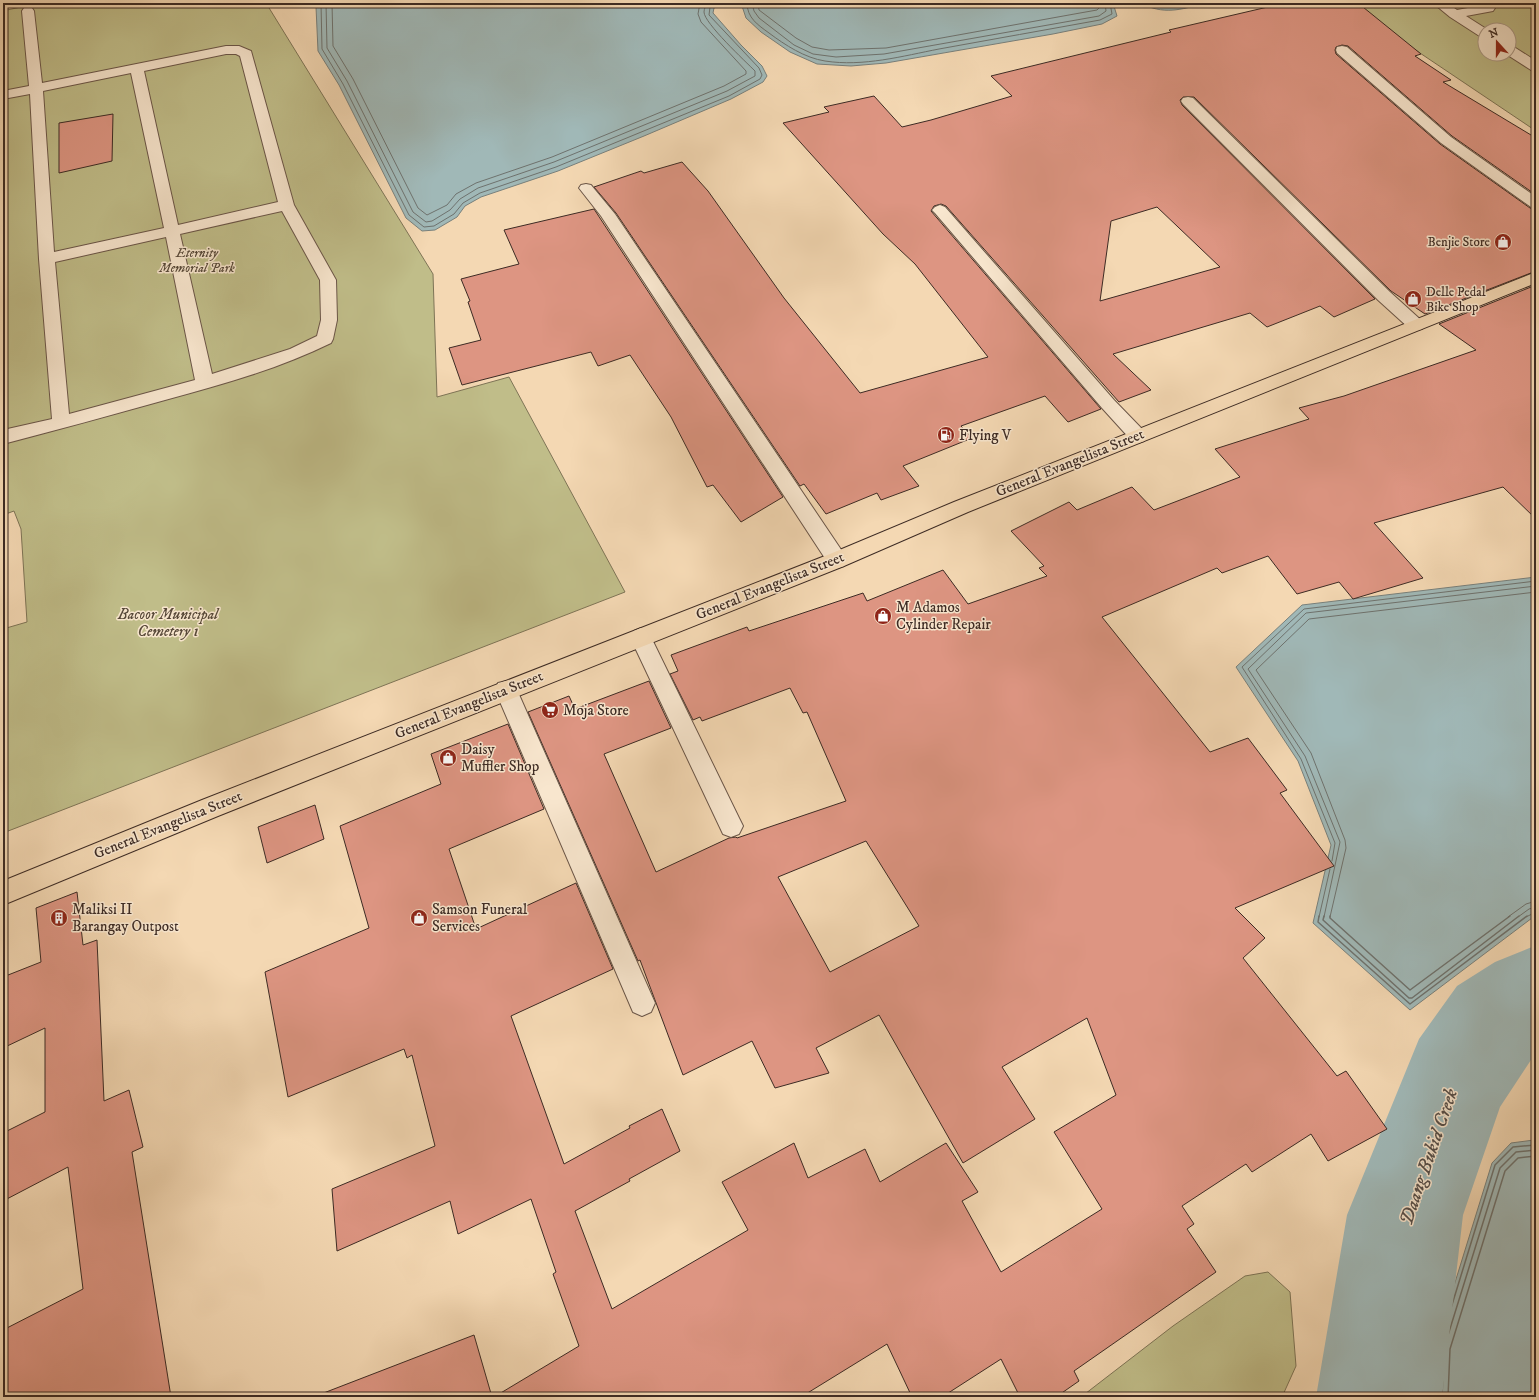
<svg xmlns="http://www.w3.org/2000/svg" width="1539" height="1400" font-family="'IM FELL DW Pica',serif">
	<style>
		.green { fill: #c0bd89; stroke: #7e7456; fill-rule: evenodd }
		.water { fill: #a0b8b7; stroke: #78807c }
		.lines { fill: none; stroke-linecap: round; stroke-linejoin: round }
		.shore-far1 { stroke: #6e726e; stroke-width: 1 }
		.shore { stroke: #6e726e; stroke-width: 1.5 }
		.river { fill: #a0b8b7; fill-rule: evenodd }
		.building { fill: #dd9582; stroke: #3d2b24; fill-rule: evenodd }
		.minor-casing { stroke: #6b5648; stroke-width: 2 }
		.major-casing { stroke: #3d2b24; stroke-width: 2 }
		.minor { fill: #f8e6ce; fill-rule: evenodd }
		.major { fill: #f4d8b3; fill-rule: evenodd }
		.labels { text-anchor: middle; dominant-baseline: central; stroke-width: 3; stroke-linejoin: round; paint-order: stroke }
		.far-poi-label { font-size: 13px; fill: #3d2b24; stroke: #f8e6ce; text-anchor: end }
		.far-park-label { font-size: 13px; font-style: italic; fill: #574838; stroke: #f8e6ce }
		.poi-label { font-size: 15px; fill: #3d2b24; stroke: #f8e6ce; text-anchor: start }
		.street-label { font-size: 15px; fill: #3d2b24; stroke: #f8e6ce }
		.park-label { font-size: 15px; font-style: italic; fill: #574838; stroke: #f8e6ce }
		.near-water-label { font-size: 19px; font-style: italic; fill: #564e49; stroke: #f8e6ce }
	</style>
	<rect width="100%" height="100%" fill="#f4d8b3"/>
	<filter id="stains"><feTurbulence type="fractalNoise" baseFrequency=".005" numOctaves="4"/><feColorMatrix values="0 0 0 0 .2 0 0 0 0 .09 0 0 0 0 .02 0 0 0 .5 -.17"/></filter>
	<radialGradient id="worn" r=".72"><stop offset=".6" stop-color="#630" stop-opacity="0"/><stop offset="1" stop-color="#630" stop-opacity=".3"/></radialGradient>
	<!-- green -->
	<g class="green">
		<polygon points="38,3 266,3 433,274 437,397 509,377 625,592 3,833 3,629 27,622 21,529 14,511 3,515 3,11"/>
		<path d="M1355,3H1536V131L1347,4ZM1485,30H1509V54H1485Z"/>
		<polygon points="1268,1272 1290,1292 1296,1366 1282,1397 1081,1397 1173,1326 1245,1276"/>
	</g>
	<!-- water -->
	<g class="water">
		<polygon points="318,3 722,3 714,8 713,13 741,45 762,66 767,76 763,82 731,99 644,136 558,171 481,197 465,206 457,217 435,230 422,231 406,218 339,85 318,51 316,7"/>
		<polygon points="745,3 1113,3 1117,16 1102,24 1053,34 886,63 851,66 817,64 790,52 761,32 746,18 742,6"/>
		<path d="M1141,3H1204C1182,10 1162,15 1141,3Z"/>
		<polygon points="1536,577 1536,915 1410,1010 1313,923 1331,845 1298,761 1236,667 1302,605"/>
		<polygon points="1534,1140 1536,1143 1536,1397 1433,1397 1435,1347 1492,1163 1511,1143"/>
	</g>
	<g class="lines">
		<!-- shore-far1 -->
		<g class="shore-far1">
			<polyline points="321,3 322,49 343,84 409,215 424,227 434,226 454,214 463,203 480,193 556,167 729,96 760,79 762,75 759,68 709,15 710,7 715,3"/>
			<path d="M326,3L327,48L347,81L413,212L426,222L432,221L450,210L460,199L478,188L554,162L727,91L755,76V71C746,62 704,23 704,12C704,9 706,5 707,3"/>
			<polyline points="332,3 333,46 353,79 418,208 427,215 447,205 456,194 476,183 552,157 724,86 746,74 746,71 701,22 698,14 700,3"/>
			<path d="M747,3C747,18 758,25 769,33C785,45 805,58 825,61C863,67 903,56 939,49C993,39 1046,30 1100,20L1112,14L1110,3"/>
			<polyline points="752,3 754,11 759,18 794,45 813,54 836,57 884,54 1099,16 1106,11 1105,3"/>
			<polyline points="758,3 759,10 796,38 812,47 829,50 886,48 1080,13 1097,10 1099,8 1099,3"/>
			<polyline points="1150,3 1167,7 1191,3"/>
			<polyline points="1332,861 1335,843 1301,759 1242,667 1304,609 1536,581"/>
			<polyline points="1319,917 1330,869"/>
			<polyline points="1324,917 1340,842 1305,756 1248,669 1306,613 1536,586"/>
			<polyline points="1330,917 1346,848 1345,840 1311,753 1256,670 1309,619 1536,592"/>
			<polyline points="1508,917 1526,904 1536,901"/>
			<polyline points="1518,917 1529,909 1536,907"/>
			<polyline points="1526,917 1536,912"/>
		</g>
		<!-- shore -->
		<g class="shore">
			<polyline points="1319,916 1318,922 1410,1004 1527,916"/>
			<polyline points="1324,916 1323,920 1409,998 1412,998 1519,916"/>
			<polyline points="1330,916 1330,918 1410,990 1510,916"/>
			<polyline points="1436,1397 1439,1347 1495,1165 1513,1147 1536,1145"/>
			<polyline points="1442,1397 1444,1348 1500,1168 1516,1152 1536,1150"/>
			<polyline points="1448,1397 1450,1349 1505,1171 1518,1158 1536,1156"/>
		</g>
		<!-- river -->
		<polygon class="river" points="1532,947 1536,947 1536,1057 1531,1060 1500,1107 1463,1215 1442,1397 1316,1397 1347,1215 1419,1039 1457,986 1495,962"/>
	</g>
	<!-- building -->
	<g class="building">
		<path d="M1285,3H1358L1421,54L1415,56L1451,80L1443,82L1536,138V195L1452,136L1348,46L1342,45L1336,47L1335,50L1336,54L1440,144L1530,208L1536,210V271L1425,314L1391,291L1194,97H1183L1180,100L1182,105L1375,299L1334,317L1320,306L1267,327L1250,313L1113,354L1151,390L1119,402L946,206L941,204L934,206L931,211L1101,409L1068,422L1045,396L961,426L972,438L903,466L919,486L881,500L877,493L826,514L804,484L800,486L616,213L594,187L641,171L644,173L682,162L708,191L784,298L860,393L988,357L915,264L883,234L783,123L829,112L824,107L874,96L902,127L931,120L1012,96L991,76L1171,32L1169,30ZM1157,207L1220,267L1100,301L1111,221Z"/>
		<polygon points="113,114 112,161 59,173 59,123"/>
		<polygon points="594,209 783,497 741,522 713,485 707,487 671,417 630,355 598,366 591,352 462,385 449,348 481,340 468,302 470,301 461,279 519,264 504,230"/>
		<path d="M1536,285V519L1503,487L1374,523L1423,578L1353,599L1339,582L1297,594L1268,556L1222,573L1217,568L1102,617L1210,752L1248,738L1287,790L1280,793L1334,866L1235,908L1265,938L1243,958L1337,1076L1346,1071L1387,1129L1328,1161L1311,1134L1252,1172L1246,1164L1182,1206L1194,1224L1187,1229L1216,1272L1074,1371L1079,1381L1056,1397H1020L1001,1359L942,1397H912L887,1344L801,1397H494L579,1346L553,1274L556,1272L531,1199L458,1234L450,1201L337,1251L332,1189L435,1146L412,1055L407,1058L404,1049L288,1097L265,972L369,928L340,826L441,784L431,754L508,724L544,809L449,849L476,929L576,883L613,969L511,1016L564,1164L630,1128L629,1126L662,1109L680,1151L629,1179L630,1181L575,1211L612,1309L748,1230L722,1182L794,1143L808,1178L865,1149L880,1182L946,1143L978,1192L962,1201L1001,1272L1102,1209L1054,1132L1116,1095L1087,1018L1002,1067L1035,1119L963,1163L879,1015L816,1048L829,1073L775,1088L752,1041L683,1075L640,960L638,961L528,712L569,696L575,709L649,681L671,728L604,754L656,872L729,838L736,837L737,838L846,801L807,712L803,713L790,688L702,721L700,717L693,720L670,674L678,671L671,655L747,627L749,631L863,593L867,601L943,570L968,604L1047,576L1039,568L1044,566L1011,531L1069,502L1077,510L1132,487L1154,510L1240,477L1215,449L1309,419L1299,408L1344,396L1476,350L1439,324ZM866,841L919,926L830,972L778,877Z"/>
		<polygon points="315,805 324,839 267,863 258,827"/>
		<polygon points="77,892 83,945 97,940 104,1101 129,1090 143,1147 132,1152 171,1397 3,1397 3,1330 83,1289 68,1167 3,1201 3,1133 45,1112 45,1028 3,1048 3,977 41,962 36,908"/>
		<polygon points="474,1335 492,1397 321,1397 321,1394"/>
	</g>
	<g class="lines">
		<!-- minor casing -->
		<g class="minor-casing">
			<g id="minor">
				<polygon points="1433,3 1447,3 1457,10 1489,4 1493,5 1495,8 1493,11 1466,16 1488,30 1485,30 1485,38 1481,37 1450,17"/>
				<path d="M28,7L32,8L34,11L42,83L226,46H239L251,51L294,205L336,280L337,320L333,339L331,343C278,369 221,385 165,400C111,415 57,430 3,444V430L52,419L39,259L30,94L3,99V91L29,86L22,11L24,8ZM226,54H236L240,56L278,202L178,225L144,71ZM131,73L164,228L54,252L43,91ZM282,211L320,280L321,320L317,336L290,349L212,374L180,234ZM166,237L195,380L69,414L55,262Z"/>
				<polygon points="1342,46 1347,47 1451,137 1536,197 1536,209 1531,207 1441,143 1337,53 1336,50 1337,47"/>
				<polygon points="1509,46 1514,47 1536,61 1536,71 1531,70 1506,54 1509,54"/>
				<polygon points="1188,97 1193,98 1390,292 1422,321 1424,325 1422,329 1416,330 1410,329 1378,300 1183,104 1181,101 1183,98"/>
				<polygon points="586,184 591,185 615,214 844,554 847,560 844,566 837,568 830,566 601,216 579,188 581,185"/>
				<polygon points="940,205 945,207 1114,400 1144,431 1147,436 1144,441 1138,443 1132,441 1102,408 935,213 932,210 935,207"/>
				<polygon points="641,628 648,631 739,818 743,826 739,834 731,837 723,834 630,637 634,631"/>
				<polygon points="506,681 514,683 517,690 651,994 655,1003 651,1012 642,1016 633,1012 495,690 498,683"/>
			</g>
		</g>
		<!-- major casing -->
		<g class="major-casing">
			<polygon id="major" points="1536,272 1536,283 968,512 844,566 218,816 3,905 3,881 202,800 830,554 954,502"/>
		</g>
		<!-- minor -->
		<use href="#minor" class="minor"/>
		<!-- major -->
		<use href="#major" class="major"/>
	</g>
	<!-- icons -->
	<defs>
		<g id="shop-disc" transform="scale(0.9)"><circle r="9.5" fill="#8f2418" stroke="#f8e6ce"/><path d="M-5-2.5h2.3a2.7 3.5 0 0 1 5.4 0H5L5.5 6h-11ZM-1.5-2.5h3a1.5 2.3 0 0 0-3 0Z" fill="#fff"/></g>
		<g id="fuel-disc" transform="scale(0.9)"><circle r="9.5" fill="#8f2418" stroke="#f8e6ce"/><path d="M-5.5-6h7V0h2V4h1.3V-2.5L3-4.5l.8-.8L6-3V5H2.5V1h-1V6h-7ZM-4.2-4.7v3.2H.2V-4.7Z" fill="#fff"/></g>
		<g id="supermarket-disc" transform="scale(0.9)"><circle r="9.5" fill="#8f2418" stroke="#f8e6ce"/><path d="M-6-5.5h2.5l.6 2H6L4.5 2H-2.5L-4.4-4H-6ZM-1.5 3.2a1.3 1.3 0 1 0 .1 0ZM3 3.2a1.3 1.3 0 1 0 .1 0Z" fill="#fff"/></g>
		<g id="building-disc" transform="scale(0.9)"><circle r="9.5" fill="#8f2418" stroke="#f8e6ce"/><path d="M-4-6H4V6H1V3H-1V6H-4ZM-2.5-4.3h1.7v1.8h-1.7ZM.8-4.3h1.7v1.8H.8ZM-2.5-1h1.7V.8h-1.7ZM.8-1h1.7V.8H.8Z" fill="#fff"/></g>
	</defs>
	<g fill-rule="evenodd">
		<use href="#shop-disc" x="1503" y="242"/>
		<use href="#shop-disc" x="1413" y="299"/>
		<use href="#fuel-disc" x="946" y="435"/>
		<use href="#shop-disc" x="883" y="616"/>
		<use href="#supermarket-disc" x="550" y="710"/>
		<use href="#shop-disc" x="448" y="758"/>
		<use href="#building-disc" x="59" y="918"/>
		<use href="#shop-disc" x="419" y="918"/>
	</g>
	<g class="labels">
		<!-- far-poi labels -->
		<g class="far-poi-label">
			<text x="1490" y="242">Benjie Store</text>
			<text x="1426" y="292" text-anchor="start">Delle Pedal<tspan x="1426" dy="15">Bike Shop</tspan></text>
		</g>
		<!-- far-park labels -->
		<g class="far-park-label">
			<text x="197" y="253">Eternity<tspan x="197" dy="15">Memorial Park</tspan></text>
		</g>
		<!-- poi labels -->
		<g class="poi-label">
			<text x="959" y="435">Flying V</text>
			<text x="896" y="607">M Adamos<tspan x="896" dy="17">Cylinder Repair</tspan></text>
			<text x="563" y="710">Moja Store</text>
			<text x="461" y="749">Daisy<tspan x="461" dy="17">Muffler Shop</tspan></text>
			<text x="72" y="909">Maliksi II<tspan x="72" dy="17">Barangay Outpost</tspan></text>
			<text x="432" y="909">Samson Funeral<tspan x="432" dy="17">Services</tspan></text>
		</g>
		<!-- street labels -->
		<g class="street-label">
			<text transform="translate(1070 463) rotate(-22)">General Evangelista Street</text>
			<text transform="translate(770 586) rotate(-22)">General Evangelista Street</text>
			<text transform="translate(469 705) rotate(-22)">General Evangelista Street</text>
			<text transform="translate(168 825) rotate(-22)">General Evangelista Street</text>
		</g>
		<!-- park labels -->
		<g class="park-label">
			<text x="168" y="614">Bacoor Municipal<tspan x="168" dy="17">Cemetery 1</tspan></text>
		</g>
		<!-- near-water labels -->
		<g class="near-water-label">
			<text transform="translate(1429 1157) rotate(-71)">Daang Bukid Creek</text>
		</g>
	</g>
	<!-- margin -->
	<rect width="1539" height="1400" fill="none" stroke="#f4d8b3" stroke-width="16"/>
	<rect x="4" y="4" width="1531" height="1392" fill="none" stroke="#3d2b24" stroke-width="2"/>
	<rect x="8" y="8" width="1523" height="1384" fill="none" stroke="#3d2b24"/>
	<!-- north arrow -->
	<g transform="translate(1497 42) rotate(339)"><circle r="19" fill="#f8e6ce" stroke="#ad9b8a"/>
	<path d="M0-3L7 15L0 10L-7 15Z" fill="#8f2418"/>
	<text y="-6" font-size="11" font-weight="bold" text-anchor="middle" fill="#3d2b24">N</text>
	</g>
	<rect width="100%" height="100%" filter="url(#stains)"/>
	<rect width="100%" height="100%" fill="url(#worn)"/>
</svg>
